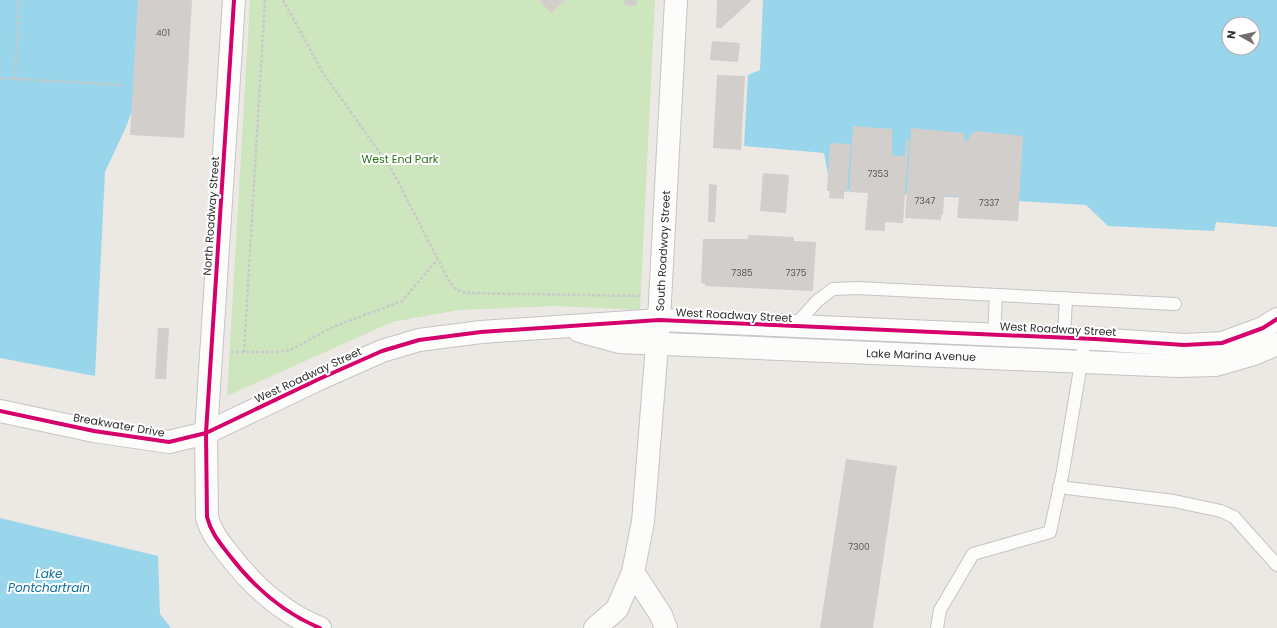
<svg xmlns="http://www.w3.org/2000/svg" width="1277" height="628" font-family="Poppins,sans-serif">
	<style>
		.green { fill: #cee6be }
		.water { fill: #99d6ec; fill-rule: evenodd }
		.building { fill: #d1cecb }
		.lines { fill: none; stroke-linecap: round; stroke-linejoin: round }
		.service-casing { stroke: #c5c4c5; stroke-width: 14 }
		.minor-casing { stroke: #c5c4c5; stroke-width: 24 }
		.path { stroke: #c9c9c8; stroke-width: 2.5; stroke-dasharray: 3 2; stroke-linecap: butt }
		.service { stroke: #fcfcfb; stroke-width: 12 }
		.minor { stroke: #fcfcfb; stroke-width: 22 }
		.cycleway-casing { stroke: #fff; stroke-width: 6 }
		.cycleway { stroke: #d6006c; stroke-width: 4 }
		.labels { text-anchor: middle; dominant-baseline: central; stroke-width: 4; stroke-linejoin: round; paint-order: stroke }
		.number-label { font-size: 9px; fill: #585857 }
		.park-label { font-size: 11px; fill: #2c6e1b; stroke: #fff }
		.street-label { font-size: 11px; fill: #2e2e2e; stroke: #fff }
		.water-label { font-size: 12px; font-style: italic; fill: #0d6fa3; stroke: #fff }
	</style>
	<rect width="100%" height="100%" fill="#ece8e4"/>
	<!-- green -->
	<polygon class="green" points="250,0 655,0 640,310 556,306 459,310 392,322 227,396"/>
	<!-- water -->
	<g class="water">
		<polygon points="0,0 172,0 126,127 105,172 95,376 0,358"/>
		<path d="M763,0H1277V227L1216,222L1214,231L1108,226L1086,205L831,190L824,153L744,146L748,75L760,70ZM1229,24H1253V48H1229Z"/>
		<polygon points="0,518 158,556 160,614 171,628 0,628"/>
	</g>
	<!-- building -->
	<g class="building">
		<polygon points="138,0 192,0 184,138 130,135"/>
		<polygon points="539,0 565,0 551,13"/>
		<polygon points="625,0 637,0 636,6 624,5"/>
		<polygon points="717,0 750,0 751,1 721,28 716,28"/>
		<polygon points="712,41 740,43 738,62 710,60"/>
		<polygon points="717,75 745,76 741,150 713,148"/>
		<polygon points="853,126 892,129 892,155 905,156 906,140 909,140 903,223 885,222 885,231 865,230 868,193 849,192"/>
		<polygon points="911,128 964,133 964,141 968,141 970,135 976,131 1023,136 1018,221 957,218 959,197 944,196 943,215 941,214 941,220 905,218"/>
		<polygon points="830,143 851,144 847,192 844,192 844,199 829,198 830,191 827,191"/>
		<polygon points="763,173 789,175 786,213 760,211"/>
		<polygon points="709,184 717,185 715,222 708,222"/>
		<polygon points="748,235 794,237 794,241 816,242 813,291 705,286 705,284 701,283 703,239 748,239"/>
		<polygon points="158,328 169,328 166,379 155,379"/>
		<polygon points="846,459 897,466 873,628 820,628"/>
	</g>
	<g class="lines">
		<!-- service casing -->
		<g class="service-casing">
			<g id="service">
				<polyline points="794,327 817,301 833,289 857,288 1175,304"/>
				<polyline points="994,335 996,295"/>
				<polyline points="1064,338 1066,298"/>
				<polyline points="1059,487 1174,501 1221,511 1234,517 1277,565"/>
				<polyline points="937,628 940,610 973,554 1050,532 1063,471 1085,339"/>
			</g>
		</g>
		<!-- minor casing -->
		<g class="minor-casing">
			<g id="minor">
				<path d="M234,0L206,433L207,517C211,533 220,543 230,556C254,587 283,613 320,628"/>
				<polyline points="579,331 619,342 1177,366 1216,365 1254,354 1277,344"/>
				<polyline points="0,411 94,431 169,442 206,433 319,379 382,351 419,340 481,332 659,320 1095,339 1184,345 1222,343 1263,328 1277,319"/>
				<polyline points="633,572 661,615 666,628"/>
				<polyline points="595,628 617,609 633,572 643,522 659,320 676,0"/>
			</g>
		</g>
		<!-- path -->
		<g class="path">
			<polyline points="283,0 323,73 392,170 450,283 457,290 466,293 640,296"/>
			<polyline points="0,78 123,85"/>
			<polyline points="15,79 19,0"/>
			<polyline points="231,352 279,352 290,350 333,327 402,301 437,260"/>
			<polyline points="244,352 265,0"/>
		</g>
		<!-- service -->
		<use href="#service" class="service"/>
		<!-- minor -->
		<use href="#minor" class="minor"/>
		<!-- cycleway casing -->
		<g class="cycleway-casing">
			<g id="cycleway">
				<path d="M234,0L206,433L207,517C211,533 220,543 230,556C254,587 283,613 320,628"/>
				<polyline points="0,411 94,431 169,442 206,433 319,379 382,351 419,340 481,332 659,320 1095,339 1184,345 1222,343 1263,328 1277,319"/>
			</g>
		</g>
		<!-- cycleway -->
		<use href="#cycleway" class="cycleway"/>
	</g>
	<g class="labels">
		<!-- number labels -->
		<g class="number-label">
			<text x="163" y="33">401</text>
			<text x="878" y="174">7353</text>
			<text x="925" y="201">7347</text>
			<text x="989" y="203">7337</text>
			<text x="742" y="273">7385</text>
			<text x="796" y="273">7375</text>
			<text x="859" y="547">7300</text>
		</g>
		<!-- park labels -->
		<g class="park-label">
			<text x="400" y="159">West End Park</text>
		</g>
		<!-- street labels -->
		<g class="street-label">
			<text transform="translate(211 216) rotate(-86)">North Roadway Street</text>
			<text transform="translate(663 251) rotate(-87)">South Roadway Street</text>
			<text transform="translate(734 315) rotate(3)">West Roadway Street</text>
			<text transform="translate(1058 329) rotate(3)">West Roadway Street</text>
			<text transform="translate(921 355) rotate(2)">Lake Marina Avenue</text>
			<text transform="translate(308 375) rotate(-25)">West Roadway Street</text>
			<text transform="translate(119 425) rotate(10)">Breakwater Drive</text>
		</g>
		<!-- water labels -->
		<g class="water-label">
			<text x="49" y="573">Lake<tspan x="49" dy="14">Pontchartrain</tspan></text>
		</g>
	</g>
	<!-- north arrow -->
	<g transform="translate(1241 36) rotate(278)"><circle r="19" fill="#ffffff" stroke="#ababab"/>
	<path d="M0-3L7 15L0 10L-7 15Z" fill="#706f6e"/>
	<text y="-6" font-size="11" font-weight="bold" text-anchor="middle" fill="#2e2e2e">N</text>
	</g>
</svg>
